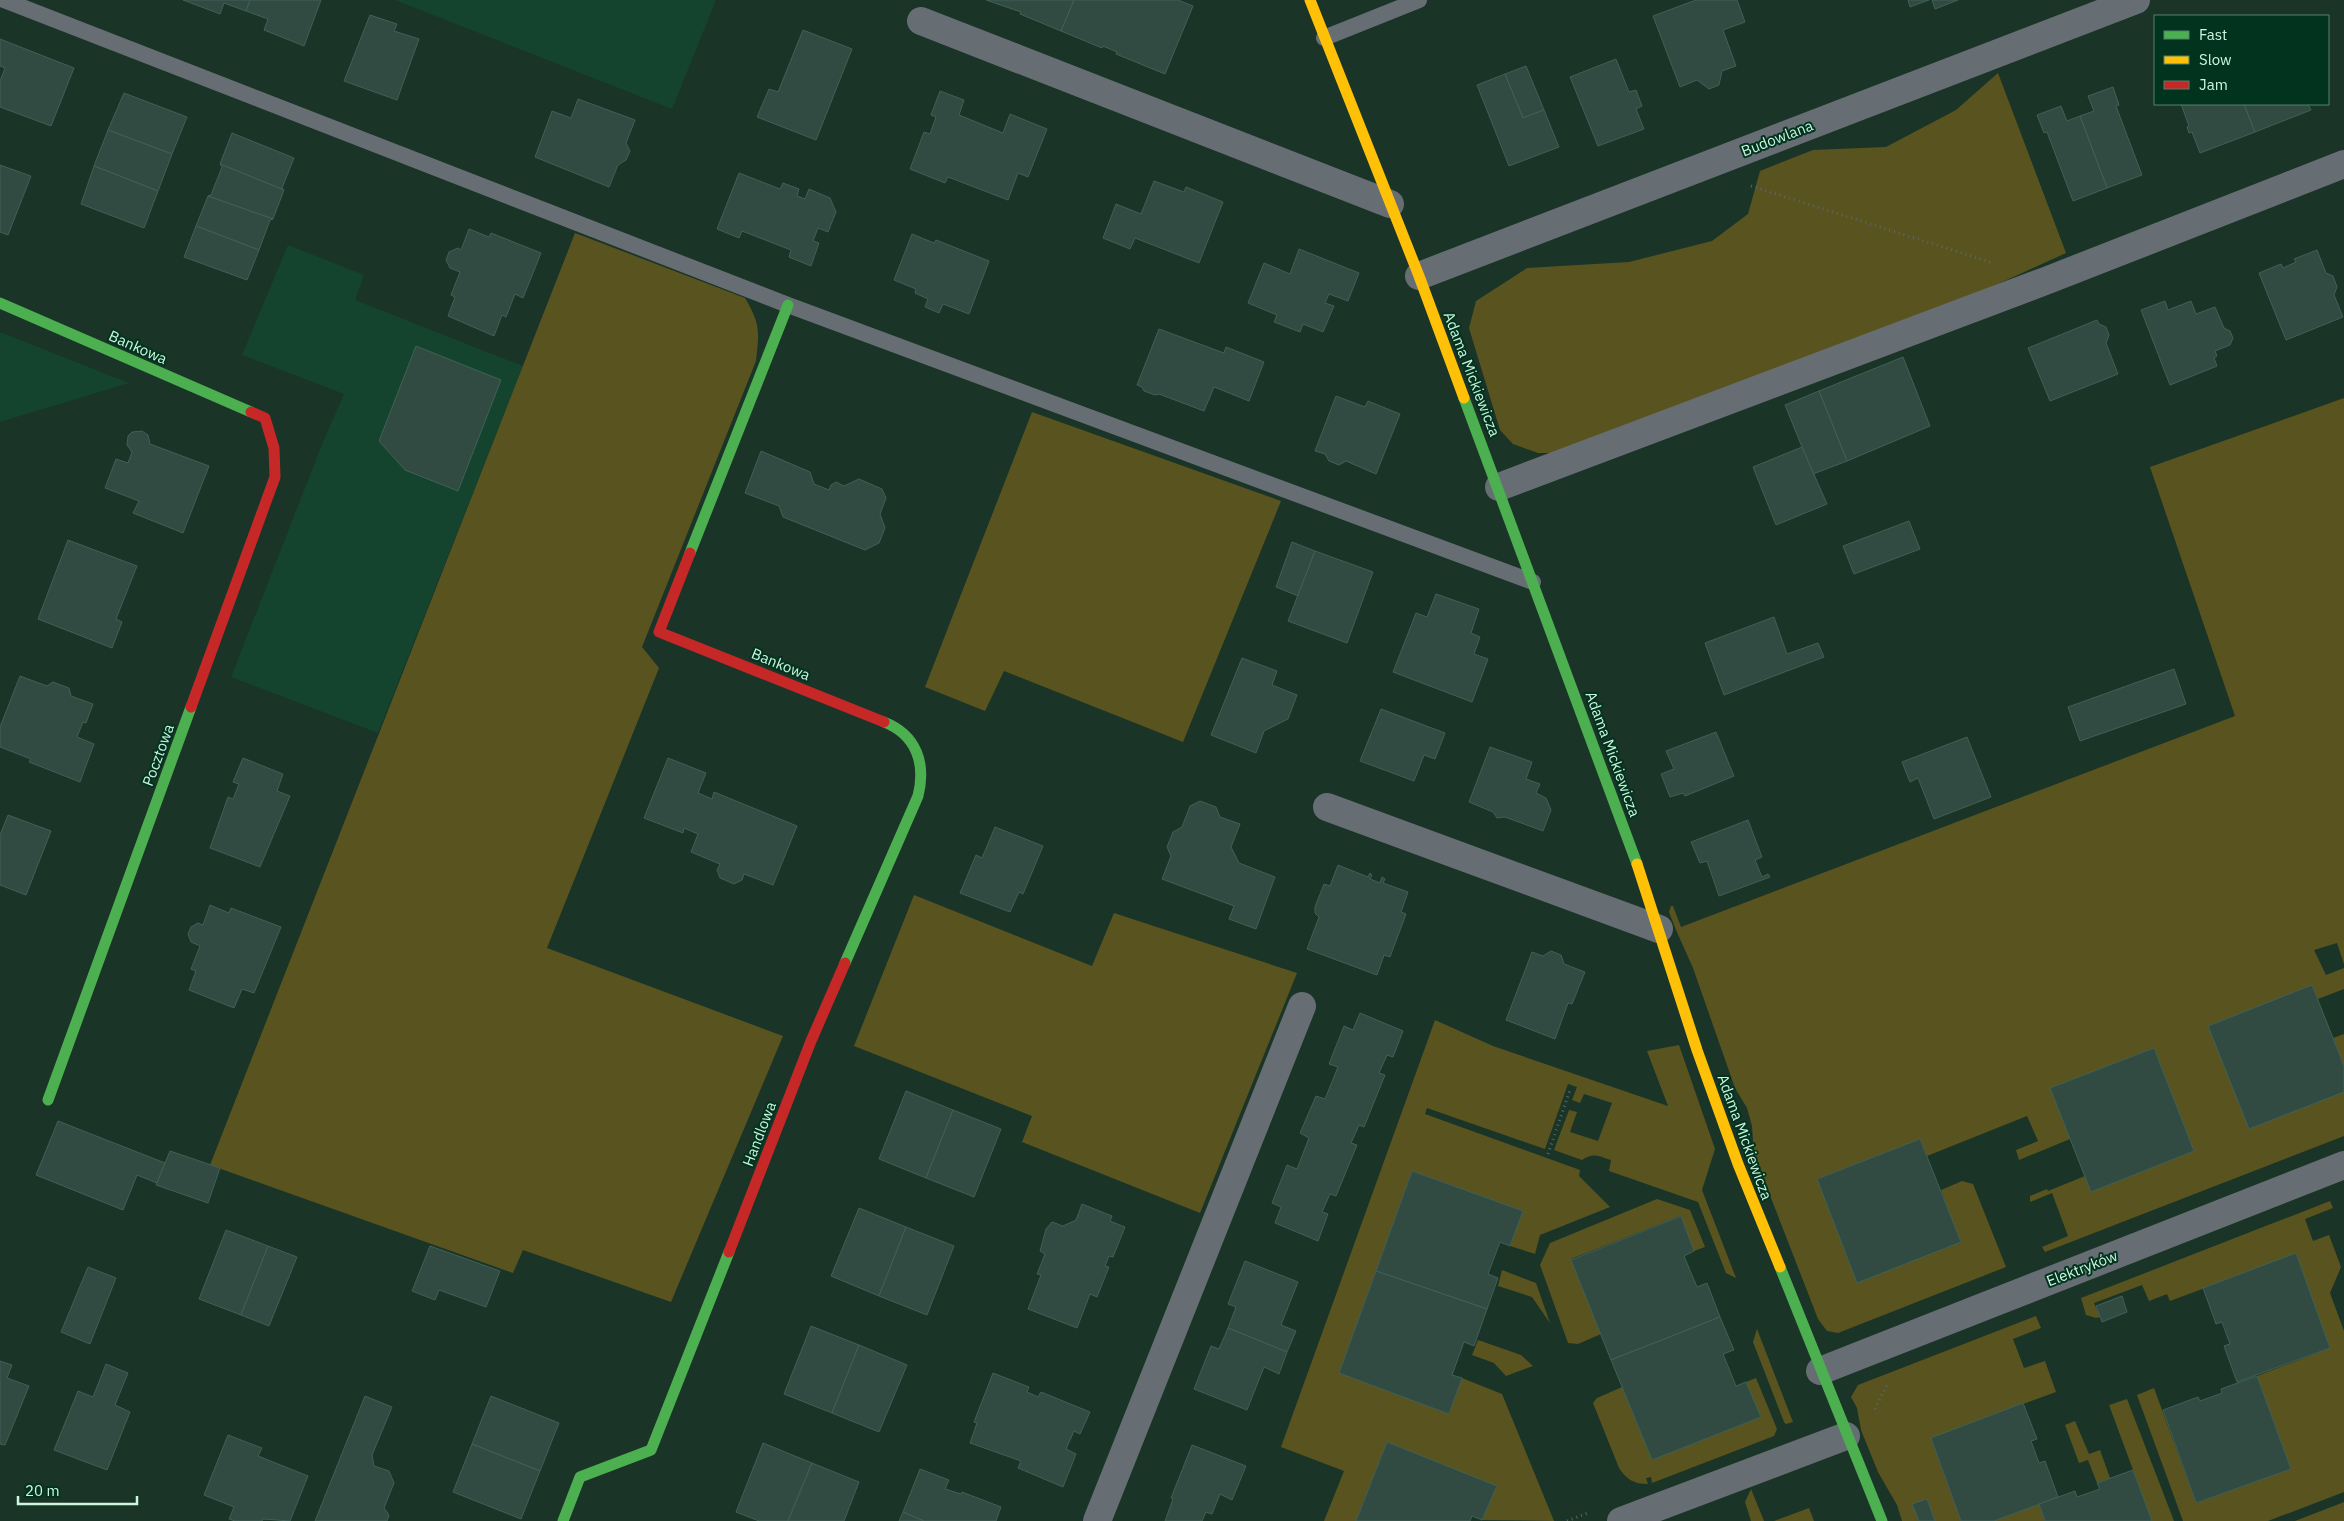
<svg xmlns="http://www.w3.org/2000/svg" width="2344" height="1521" font-family="'IBM Plex Sans',sans-serif">
	<style>
		.built { fill: #14442e }
		.green { fill: #59541f }
		.building { fill: #324b42; stroke: #3f6157 }
		.lines { fill: none; stroke-linecap: round; stroke-linejoin: round }
		.path { stroke: #5b6766; stroke-width: 3; stroke-dasharray: 1 4; stroke-linecap: butt }
		.lane { stroke: #666e73; stroke-width: 16 }
		.street { stroke: #666e73; stroke-width: 28 }
		.fast { stroke: #4caf50; stroke-width: 11 }
		.slow { stroke: #ffc107; stroke-width: 11 }
		.jam { stroke: #c62828; stroke-width: 11 }
		.labels { text-anchor: middle; dominant-baseline: central; stroke-width: 4; stroke-linejoin: round; paint-order: stroke }
		.street-label { font-size: 15px; fill: #cdf6de; stroke: #02331f }
	</style>
	<rect width="100%" height="100%" fill="#1a3427"/>
	<!-- built -->
	<g class="built">
		<polygon points="395,0 716,0 672,109"/>
		<polygon points="288,245 364,275 355,300 523,366 378,733 231,677 323,442 344,394 242,355"/>
		<polygon points="0,332 129,383 0,422"/>
	</g>
	<!-- green -->
	<g class="green">
		<polygon points="1998,73 2066,253 1987,289 1566,453 1538,453 1513,444 1500,430 1469,328 1476,301 1527,268 1629,262 1712,241 1748,214 1760,171 1813,150 1886,147 1956,110"/>
		<path d="M575,233L745,298C761,325 759,332 756,361L642,647L659,668L547,948L783,1036L671,1302L523,1250L513,1273L210,1165Z"/>
		<polygon points="2344,398 2344,964 2337,943 2314,950 2326,975 2344,968 2344,989 2318,999 2312,985 2344,1092 2344,1136 2045,1252 2042,1247 2068,1236 2052,1193 2030,1202 2030,1196 2047,1189 2048,1191 2085,1176 2091,1191 2194,1151 2154,1048 2051,1088 2070,1139 2019,1160 2016,1150 2038,1141 2027,1116 1927,1156 1920,1139 1817,1179 1960,1242 1941,1190 1962,1181 1973,1184 2006,1267 1838,1333 1827,1331 1818,1319 1754,1154 1752,1126 1747,1108 1735,1088 1693,968 1676,930 1669,912 1671,906 1673,906 1681,927 2235,716 2150,467"/>
		<polygon points="1032,412 1281,501 1183,742 1004,671 985,711 925,687"/>
		<polygon points="914,895 1092,966 1114,913 1297,973 1200,1213 1022,1142 1032,1116 854,1046"/>
		<path d="M1435,1020L1493,1046L1668,1106L1647,1051L1679,1045L1715,1149L1702,1190L1736,1278L1726,1273L1698,1202L1609,1171L1611,1160C1599,1156 1593,1152 1582,1160L1554,1150L1569,1110L1577,1112L1570,1132L1598,1141L1612,1103L1584,1094L1580,1103L1572,1100L1577,1087L1568,1084L1545,1149L1427,1108L1425,1114L1580,1170L1579,1176L1610,1207L1540,1235L1535,1254L1510,1246L1523,1211L1412,1171L1339,1373L1449,1414L1462,1378L1502,1394L1554,1521L1482,1520L1496,1486L1387,1442L1356,1521H1324L1344,1471L1281,1447Z"/>
		<polygon points="2344,1034 2344,1066 2333,1038"/>
		<polygon points="1657,1199 1690,1210 1705,1247 1694,1251 1680,1216 1571,1259 1601,1334 1578,1344 1568,1343 1540,1265 1550,1243"/>
		<polygon points="2330,1201 2333,1208 2305,1219 2313,1241 2329,1235 2341,1267 2330,1293 2344,1331 2344,1492 2268,1521 2183,1521 2137,1395 2154,1388 2196,1503 2291,1469 2257,1376 2330,1348 2296,1254 2170,1301 2167,1294 2149,1301 2142,1285 2094,1303 2100,1317 2096,1318 2086,1315 2081,1298"/>
		<polygon points="1502,1270 1536,1283 1550,1323 1532,1297 1498,1286"/>
		<polygon points="2036,1316 2041,1328 2013,1339 2024,1368 2045,1361 2056,1392 1931,1438 1961,1521 1902,1521 1897,1505 1878,1472 1861,1430 1857,1408 1851,1397 1858,1385"/>
		<polygon points="1757,1329 1793,1422 1786,1424 1784,1422 1753,1342"/>
		<polygon points="1478,1340 1521,1355 1533,1366 1506,1376 1494,1363 1472,1355"/>
		<path d="M1756,1378L1777,1429L1774,1436L1652,1483L1651,1477L1646,1478L1648,1484C1634,1484 1627,1480 1619,1468L1593,1403L1597,1398L1622,1387L1652,1460L1760,1417L1746,1382Z"/>
		<polygon points="2127,1399 2174,1521 2152,1521 2109,1405"/>
		<polygon points="2075,1421 2089,1454 2100,1450 2110,1478 2097,1483 2088,1460 2079,1463 2065,1425"/>
		<polygon points="1751,1489 1764,1521 1751,1521 1745,1502"/>
		<polygon points="2344,1502 2344,1521 2295,1521"/>
		<polygon points="2039,1504 2045,1521 1994,1521"/>
		<polygon points="1809,1508 1814,1521 1774,1521"/>
	</g>
	<!-- building -->
	<g class="building">
		<polygon points="183,0 250,0 246,11 224,3 220,14"/>
		<polygon points="250,0 321,0 304,46 264,30 268,19 246,11"/>
		<polygon points="986,0 1074,0 1061,31 1020,14 1021,12"/>
		<polygon points="1074,0 1178,0 1193,6 1165,74 1116,54 1117,52 1103,46 1102,48 1061,31"/>
		<polygon points="1696,0 1737,0 1745,22 1723,30 1736,66 1722,71 1719,85 1709,89 1697,80 1680,87 1653,16"/>
		<polygon points="1908,0 1929,0 1910,7"/>
		<polygon points="1932,0 1958,0 1935,9"/>
		<polygon points="370,15 397,24 394,31 419,39 397,100 344,81"/>
		<polygon points="803,30 852,49 816,140 757,117 769,89 778,92"/>
		<polygon points="0,39 74,68 51,126 0,107 0,81 5,68 0,66"/>
		<polygon points="1616,59 1629,92 1636,90 1642,106 1636,109 1644,129 1598,146 1570,77"/>
		<polygon points="1526,66 1544,110 1523,118 1505,74"/>
		<polygon points="1505,74 1523,118 1544,110 1559,147 1509,166 1477,85"/>
		<polygon points="2113,87 2119,105 2116,106 2142,175 2107,188 2080,116 2094,111 2088,96"/>
		<polygon points="940,91 964,100 959,115 1003,133 1010,114 1047,129 1028,177 1018,173 1008,200 948,177 945,183 910,169 924,132 930,134 936,117 931,115"/>
		<polygon points="124,93 187,117 172,154 108,130"/>
		<polygon points="578,99 635,120 626,143 630,151 626,160 618,165 609,187 535,157 552,111 571,118"/>
		<polygon points="2181,104 2244,104 2255,132 2200,153 2192,132 2189,133 2187,127 2189,126"/>
		<polygon points="2244,104 2308,104 2311,110 2255,132"/>
		<polygon points="2061,106 2067,121 2080,116 2107,188 2073,201 2047,132 2044,133 2037,115"/>
		<polygon points="108,130 172,154 158,191 94,166"/>
		<polygon points="232,133 294,158 282,188 284,190 220,164"/>
		<polygon points="220,164 284,190 273,219 208,196 211,195 222,167"/>
		<polygon points="0,165 31,176 8,235 0,232"/>
		<polygon points="94,166 158,191 144,228 81,204"/>
		<polygon points="739,173 780,189 783,183 799,189 797,196 805,199 809,189 830,198 836,212 828,232 818,228 813,241 819,243 811,266 789,257 791,250 742,231 739,238 717,229"/>
		<polygon points="1154,181 1184,192 1186,187 1223,202 1199,263 1135,238 1130,249 1103,238 1116,204 1141,214"/>
		<polygon points="208,196 273,219 270,220 259,250 196,226"/>
		<polygon points="196,226 259,250 247,280 184,257"/>
		<polygon points="469,229 489,237 491,233 541,253 523,298 515,294 506,317 502,315 494,336 448,316 455,297 451,295 460,272 450,268 446,260 449,252 458,248 461,250"/>
		<polygon points="912,234 934,243 936,240 989,261 969,314 943,304 939,313 925,307 928,299 915,293 916,289 894,280"/>
		<polygon points="1299,249 1359,273 1348,301 1329,294 1325,303 1334,306 1323,332 1303,324 1300,332 1274,322 1277,315 1248,303 1264,263 1290,274"/>
		<polygon points="2317,250 2326,273 2333,276 2337,287 2334,295 2343,317 2286,340 2259,273 2281,264 2283,268 2296,262 2294,259"/>
		<polygon points="2165,301 2168,310 2191,301 2196,314 2215,307 2224,328 2230,331 2233,338 2230,345 2215,351 2217,356 2214,358 2217,366 2170,385 2141,310"/>
		<polygon points="2097,320 2099,324 2106,327 2109,335 2106,343 2118,374 2050,401 2028,348"/>
		<polygon points="1159,329 1224,353 1226,347 1264,362 1249,401 1214,387 1204,411 1159,394 1155,395 1144,391 1142,387 1137,385"/>
		<polygon points="416,346 501,380 458,491 405,470 379,441"/>
		<polygon points="1903,357 1930,426 1847,461 1819,391"/>
		<polygon points="1819,391 1847,461 1813,474 1785,405"/>
		<polygon points="1336,396 1365,407 1368,401 1400,414 1376,474 1346,461 1339,465 1329,461 1325,454 1315,451"/>
		<polygon points="142,431 148,435 150,444 209,466 183,533 133,513 139,501 105,488 116,459 128,463 132,452 127,445 128,436 132,432"/>
		<polygon points="1802,447 1827,504 1776,525 1753,467"/>
		<polygon points="761,451 810,472 814,484 829,490 831,485 836,482 844,486 859,479 882,489 886,498 880,514 885,528 879,543 865,550 783,517 779,506 745,493"/>
		<polygon points="1909,521 1920,549 1854,574 1843,546"/>
		<polygon points="68,540 137,566 116,619 122,622 112,648 38,619"/>
		<polygon points="1292,542 1315,551 1298,596 1276,587"/>
		<polygon points="1315,551 1373,572 1347,643 1288,621"/>
		<polygon points="1436,594 1479,609 1471,633 1480,637 1474,654 1488,659 1472,702 1393,672 1416,613 1427,617"/>
		<polygon points="1774,617 1787,654 1818,643 1824,657 1724,695 1705,643"/>
		<polygon points="1242,658 1277,671 1272,685 1297,695 1288,719 1264,731 1256,753 1211,735"/>
		<polygon points="2174,669 2186,704 2080,741 2068,707"/>
		<polygon points="20,676 47,686 53,682 69,688 71,696 93,704 86,723 83,722 77,737 94,744 80,782 29,762 31,759 0,747 0,727"/>
		<polygon points="1381,709 1445,733 1435,759 1424,755 1414,781 1360,761"/>
		<polygon points="1716,732 1734,776 1685,796 1683,793 1670,797 1661,774 1674,769 1666,751"/>
		<polygon points="1967,737 1991,797 1934,819 1918,778 1910,782 1902,762"/>
		<polygon points="1490,747 1532,762 1526,779 1540,784 1536,793 1546,798 1551,810 1543,831 1505,817 1497,818 1493,812 1469,802"/>
		<polygon points="243,758 283,774 277,791 290,796 260,867 210,848 228,797 233,799 239,784 233,782"/>
		<polygon points="668,758 706,773 698,793 712,799 714,792 797,826 773,885 744,874 742,880 734,884 720,878 717,870 720,864 691,852 698,834 684,828 683,833 644,818"/>
		<polygon points="1200,801 1216,807 1220,817 1240,824 1231,847 1239,863 1275,877 1256,929 1229,919 1234,906 1162,879 1171,856 1167,847 1173,832 1182,827 1190,806"/>
		<polygon points="8,815 51,831 26,895 0,885 0,835"/>
		<polygon points="1748,820 1762,857 1755,860 1762,877 1768,874 1770,877 1719,896 1707,861 1700,863 1691,842"/>
		<polygon points="995,827 1043,846 1023,894 1019,892 1010,912 960,893 976,855 982,858"/>
		<polygon points="1338,865 1368,877 1370,873 1372,875 1370,879 1380,883 1382,877 1385,879 1383,883 1408,892 1401,912 1406,914 1390,957 1384,955 1377,975 1307,949 1319,917 1315,913 1315,907 1324,884 1330,886"/>
		<polygon points="210,905 229,913 231,908 281,927 254,993 242,989 234,1008 189,990 196,971 191,969 200,946 191,942 188,934 191,927 198,923 203,925"/>
		<polygon points="1551,951 1561,955 1564,964 1585,972 1572,1004 1568,1003 1555,1039 1506,1020 1532,952 1543,956"/>
		<polygon points="2312,985 2344,1066 2344,1092 2249,1129 2208,1026"/>
		<polygon points="1360,1013 1403,1031 1393,1057 1387,1055 1379,1073 1385,1075 1364,1127 1359,1125 1351,1143 1357,1145 1336,1196 1330,1194 1322,1212 1328,1214 1318,1241 1275,1223 1281,1207 1272,1203 1287,1165 1297,1169 1309,1138 1300,1133 1316,1096 1325,1099 1338,1067 1329,1064 1344,1026 1353,1030"/>
		<polygon points="2154,1048 2194,1151 2091,1192 2050,1088"/>
		<polygon points="906,1091 953,1110 926,1178 879,1159"/>
		<polygon points="953,1110 1001,1129 974,1197 926,1178"/>
		<polygon points="58,1121 165,1163 157,1183 137,1175 123,1210 36,1175"/>
		<polygon points="1920,1139 1961,1242 1857,1283 1817,1179"/>
		<polygon points="170,1151 220,1168 208,1203 156,1185"/>
		<polygon points="1412,1171 1523,1211 1510,1246 1500,1242 1488,1274 1498,1278 1487,1309 1376,1271"/>
		<polygon points="1082,1204 1112,1216 1110,1221 1125,1227 1113,1257 1109,1256 1105,1266 1109,1267 1097,1297 1090,1294 1077,1328 1028,1309 1041,1275 1037,1274 1045,1254 1040,1251 1046,1229 1052,1222 1063,1226 1076,1220"/>
		<polygon points="859,1208 906,1227 879,1296 831,1276"/>
		<polygon points="1681,1216 1694,1251 1684,1256 1697,1287 1707,1283 1720,1317 1611,1360 1571,1260"/>
		<polygon points="906,1227 954,1246 927,1315 879,1296"/>
		<polygon points="226,1230 268,1246 241,1315 199,1299"/>
		<polygon points="268,1246 297,1257 269,1326 241,1315"/>
		<polygon points="430,1246 500,1271 486,1307 439,1290 435,1300 412,1291"/>
		<polygon points="2296,1253 2330,1348 2237,1382 2224,1346 2230,1344 2222,1322 2216,1324 2203,1288"/>
		<polygon points="1245,1261 1298,1282 1281,1325 1296,1331 1287,1352 1228,1328 1236,1307 1228,1304"/>
		<polygon points="88,1267 116,1278 90,1344 61,1332"/>
		<polygon points="1376,1271 1487,1309 1474,1346 1464,1342 1452,1375 1462,1378 1449,1414 1339,1373"/>
		<polygon points="2122,1296 2127,1312 2102,1322 2096,1306"/>
		<polygon points="1720,1317 1734,1350 1723,1354 1736,1386 1746,1382 1761,1417 1652,1460 1611,1360"/>
		<polygon points="811,1326 859,1345 832,1413 784,1394"/>
		<polygon points="1228,1328 1287,1352 1279,1374 1264,1367 1247,1410 1194,1389 1211,1346 1219,1349"/>
		<polygon points="859,1345 907,1365 879,1432 832,1413"/>
		<polygon points="0,1361 12,1365 7,1378 29,1386 5,1445 0,1444"/>
		<polygon points="106,1364 128,1373 115,1405 130,1412 107,1470 54,1450 78,1391 93,1397"/>
		<polygon points="993,1373 1029,1387 1027,1392 1038,1397 1041,1392 1090,1412 1080,1434 1074,1431 1066,1449 1076,1454 1063,1487 1018,1468 1021,1461 970,1443 977,1423 974,1422"/>
		<polygon points="2257,1376 2291,1469 2196,1503 2163,1410 2198,1397 2200,1401 2222,1393 2221,1389"/>
		<polygon points="365,1396 392,1407 372,1455 374,1466 389,1471 394,1483 384,1508 389,1515 387,1521 315,1521"/>
		<polygon points="491,1396 559,1423 540,1471 472,1444"/>
		<polygon points="2023,1403 2037,1439 2031,1441 2039,1463 2045,1461 2058,1497 1994,1521 1961,1521 1931,1438"/>
		<polygon points="228,1435 262,1448 258,1456 308,1476 290,1521 263,1519 262,1521 235,1521 229,1519 234,1507 204,1495"/>
		<polygon points="1387,1442 1497,1486 1482,1520 1472,1516 1470,1521 1356,1521"/>
		<polygon points="763,1443 812,1463 788,1521 759,1521 736,1512"/>
		<polygon points="472,1444 540,1471 521,1519 453,1492"/>
		<polygon points="1192,1445 1246,1466 1232,1500 1220,1494 1212,1514 1206,1512 1202,1521 1165,1521 1173,1499 1171,1498"/>
		<polygon points="812,1463 859,1482 844,1521 788,1521"/>
		<polygon points="920,1469 949,1480 945,1489 961,1494 962,1492 1001,1507 996,1521 924,1521 903,1512"/>
		<polygon points="2133,1470 2152,1521 2045,1521 2039,1504 2075,1491 2077,1497 2100,1489 2097,1483"/>
		<polygon points="1927,1499 1935,1521 1919,1521 1912,1504"/>
		<polygon points="903,1512 924,1521 899,1521"/>
	</g>
	<g class="lines">
		<!-- path -->
		<g class="path">
			<polyline points="1751,186 1993,263"/>
			<polyline points="1548,1154 1570,1090"/>
			<polyline points="1875,1409 1888,1383"/>
			<polyline points="1567,1521 1588,1513"/>
		</g>
		<!-- lane -->
		<g class="lane">
			<polyline points="4,0 788,305 1533,582"/>
			<polyline points="1324,38 1419,0"/>
		</g>
		<!-- street -->
		<g class="street">
			<polyline points="921,21 1390,204"/>
			<polyline points="1419,276 2136,0"/>
			<polyline points="1499,487 2048,280 2344,164"/>
			<polyline points="1327,807 1659,929"/>
			<polyline points="1820,1371 2344,1165"/>
			<polyline points="1097,1521 1302,1006"/>
			<polyline points="1621,1521 1846,1436"/>
		</g>
		<!-- fast -->
		<g class="fast">
			<polyline points="0,303 251,412"/>
			<polyline points="1464,398 1637,864"/>
			<polyline points="690,553 788,305"/>
			<path d="M845,963L918,796C926,764 917,735 884,722"/>
			<polyline points="48,1100 191,707"/>
			<polyline points="1780,1267 1882,1521"/>
			<polyline points="563,1521 580,1477 651,1450 729,1252"/>
		</g>
		<!-- slow -->
		<g class="slow">
			<polyline points="1310,0 1419,276 1464,398"/>
			<polyline points="1637,864 1697,1050 1738,1164 1780,1267"/>
		</g>
		<!-- jam -->
		<g class="jam">
			<polyline points="690,553 659,632 884,722"/>
			<polyline points="191,707 275,477 274,448 265,418 251,412"/>
			<polyline points="729,1252 811,1041 845,963"/>
		</g>
	</g>
	<g class="labels">
		<!-- street labels -->
		<g class="street-label">
			<text transform="translate(1777 138) rotate(-21)">Budowlana</text>
			<text transform="translate(138 347) rotate(24)">Bankowa</text>
			<text transform="translate(1472 374) rotate(69)">Adama Mickiewicza</text>
			<text transform="translate(781 664) rotate(22)">Bankowa</text>
			<text transform="translate(1613 754) rotate(70)">Adama Mickiewicza</text>
			<text transform="translate(158 755) rotate(-70)">Pocztowa</text>
			<text transform="translate(759 1134) rotate(-69)">Handlowa</text>
			<text transform="translate(1745 1137) rotate(70)">Adama Mickiewicza</text>
			<text transform="translate(2082 1268) rotate(-21)">Elektryków</text>
		</g>
	</g>
	<!-- legend -->
	<rect x="2154" y="15" width="175" height="90" fill="#02331f" stroke="#53816b"/>
	<rect x="2164" y="31" width="25" height="8" fill="#4caf50" stroke="#53816b"/>
	<text x="2199" y="40" font-size="15" fill="#cdf6de">Fast</text>
	<rect x="2164" y="56" width="25" height="8" fill="#ffc107" stroke="#53816b"/>
	<text x="2199" y="65" font-size="15" fill="#cdf6de">Slow</text>
	<rect x="2164" y="81" width="25" height="8" fill="#c62828" stroke="#53816b"/>
	<text x="2199" y="90" font-size="15" fill="#cdf6de">Jam</text>
	<!-- scale -->
	<path d="M18 1496v8h119v-8" fill="none" stroke="#cdf6de" stroke-width="2.5"/>
	<text x="25" y="1496" font-size="15" fill="#cdf6de" stroke="#02331f" stroke-width="4" paint-order="stroke">20 m</text>
</svg>
